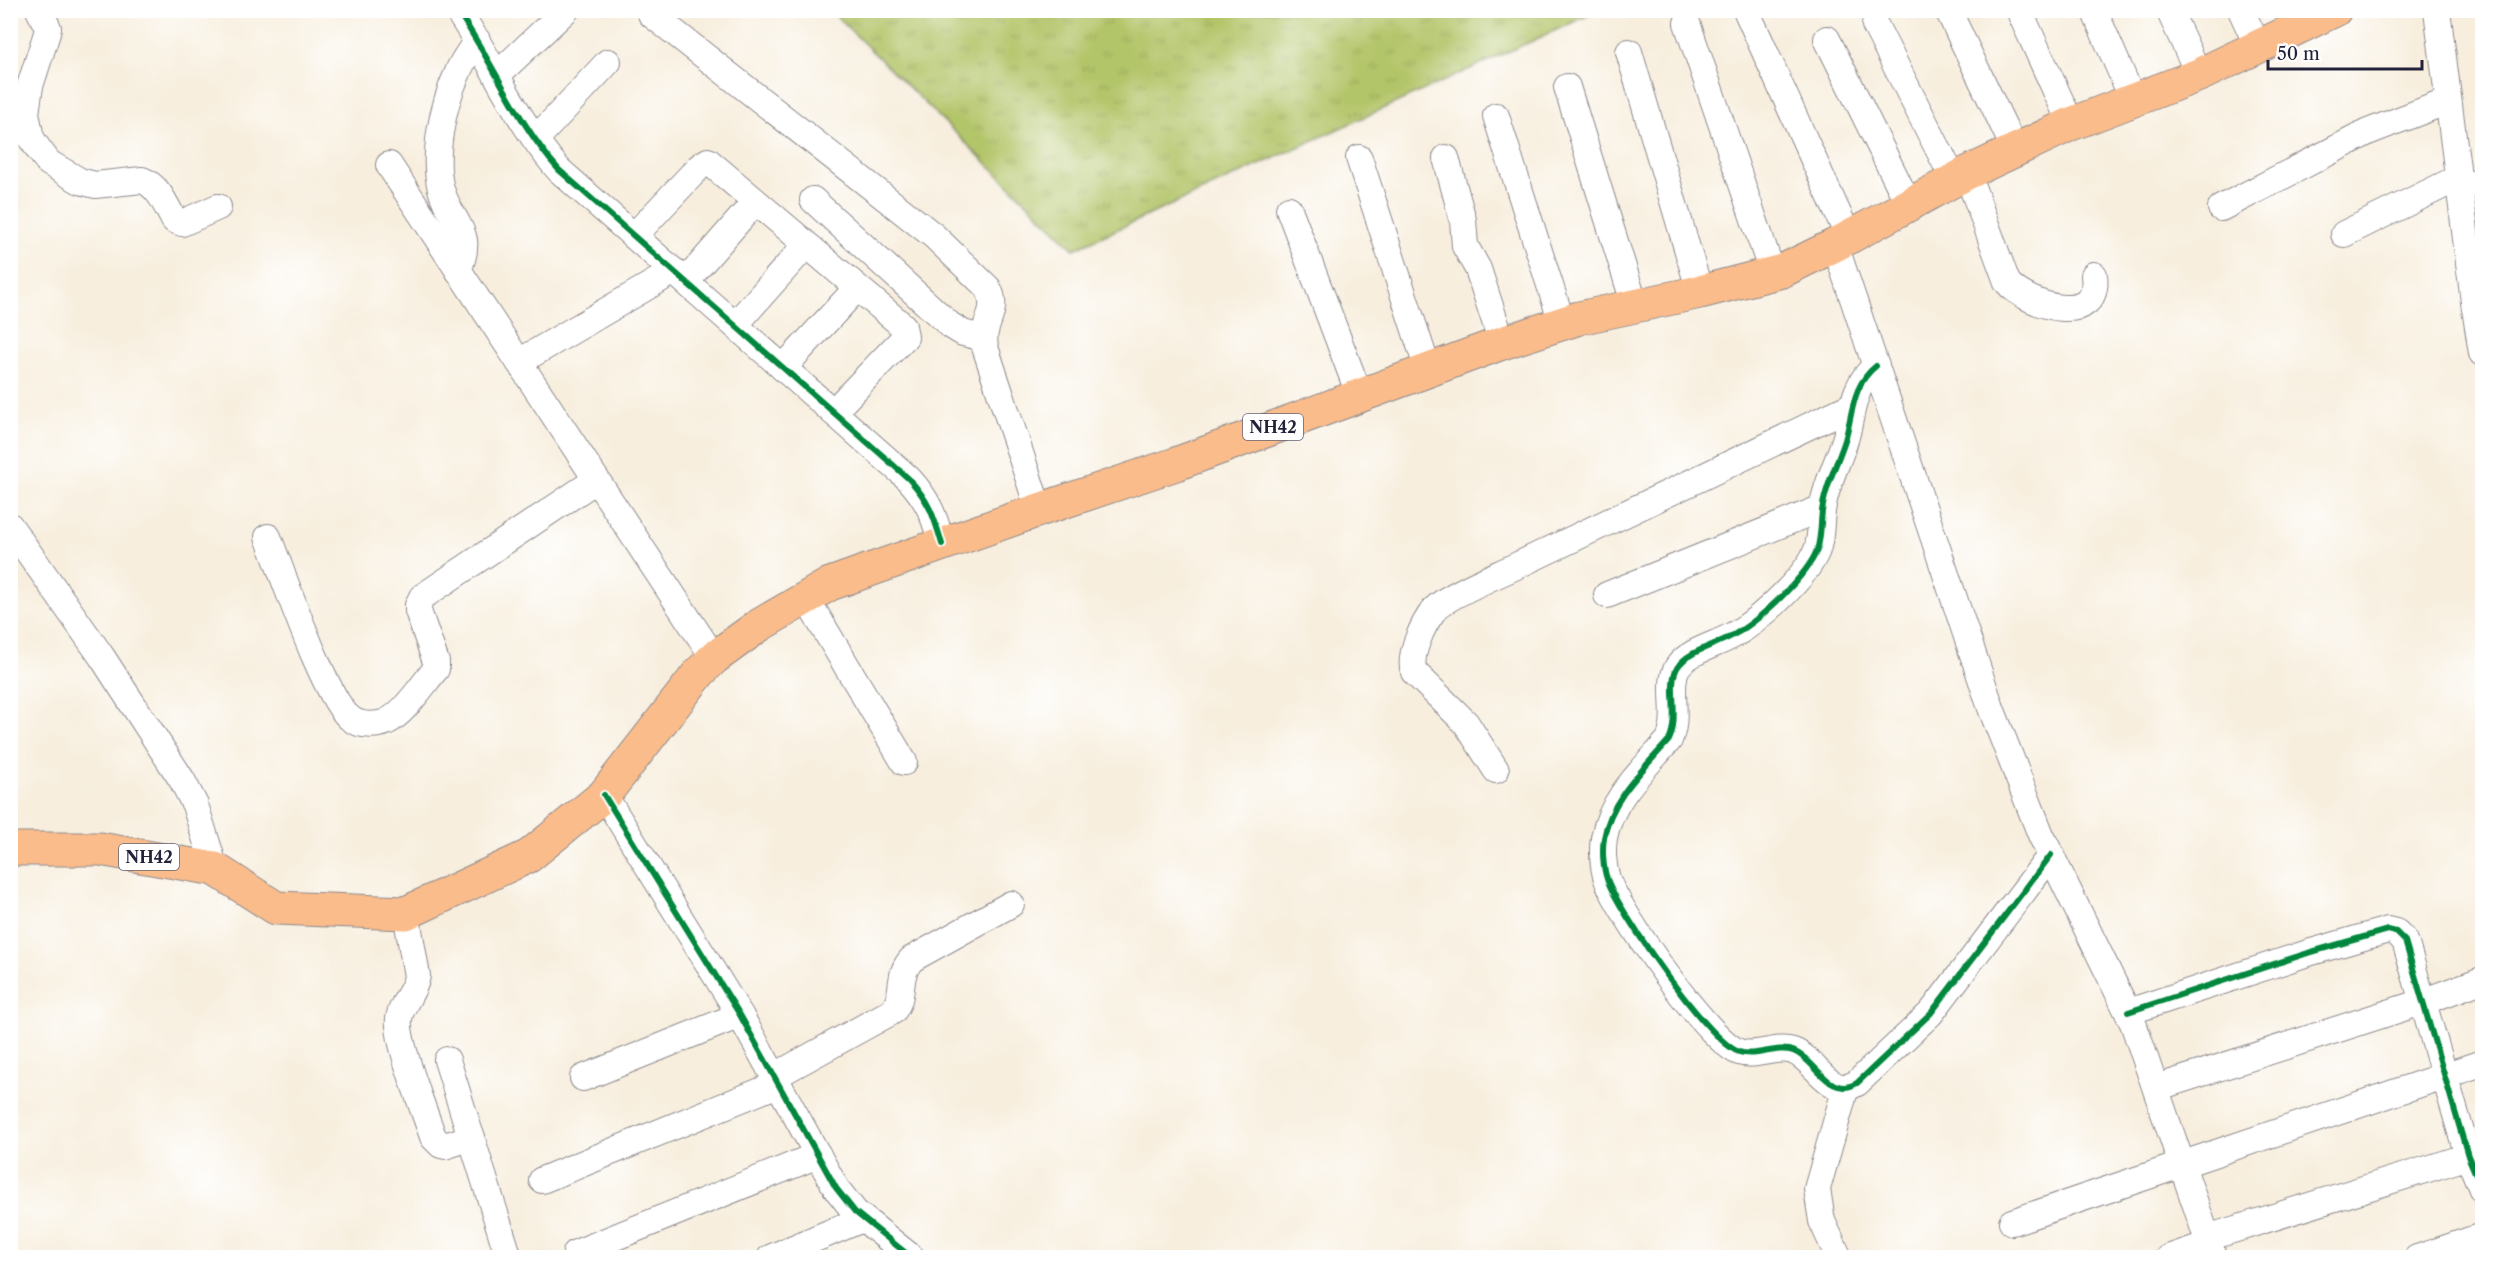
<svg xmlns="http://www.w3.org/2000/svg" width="2493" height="1268" font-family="'Libre Caslon Text',serif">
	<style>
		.grass { fill: url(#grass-tufts); stroke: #6a7452; stroke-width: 1.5 }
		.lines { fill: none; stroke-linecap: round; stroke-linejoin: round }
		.minor-casing { stroke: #8c888c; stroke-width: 28 }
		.highway-casing { stroke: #8c888c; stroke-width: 35 }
		.minor { stroke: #fff; stroke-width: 26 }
		.highway { stroke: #fabc8b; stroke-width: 33 }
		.cycleway-casing { stroke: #fff; stroke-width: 10 }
		.cycleway { stroke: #00873e; stroke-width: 6 }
		.labels { text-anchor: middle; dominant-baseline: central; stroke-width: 4.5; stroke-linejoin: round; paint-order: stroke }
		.shield { fill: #fff; stroke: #646476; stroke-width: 1.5 }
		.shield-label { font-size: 16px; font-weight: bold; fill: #22223b }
	</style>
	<defs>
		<pattern id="grass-tufts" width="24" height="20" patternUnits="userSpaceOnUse" patternTransform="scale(1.5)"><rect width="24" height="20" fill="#b3c569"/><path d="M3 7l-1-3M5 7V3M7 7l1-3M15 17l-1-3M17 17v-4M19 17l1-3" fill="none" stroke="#9aa95c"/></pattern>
	</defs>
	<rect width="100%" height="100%" fill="#fff"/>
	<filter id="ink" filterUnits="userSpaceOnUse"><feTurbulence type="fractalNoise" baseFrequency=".0167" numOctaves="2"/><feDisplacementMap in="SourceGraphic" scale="12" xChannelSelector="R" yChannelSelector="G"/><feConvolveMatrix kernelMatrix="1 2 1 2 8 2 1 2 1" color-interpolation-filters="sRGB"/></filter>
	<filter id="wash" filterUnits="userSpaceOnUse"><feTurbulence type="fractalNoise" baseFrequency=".008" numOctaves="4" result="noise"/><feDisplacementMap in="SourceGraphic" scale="24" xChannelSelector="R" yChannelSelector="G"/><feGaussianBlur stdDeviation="1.35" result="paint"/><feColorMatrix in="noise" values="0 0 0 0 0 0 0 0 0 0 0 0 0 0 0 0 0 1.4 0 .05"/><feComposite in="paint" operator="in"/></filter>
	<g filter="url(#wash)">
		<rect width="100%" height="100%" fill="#f7eedd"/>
		<!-- grass -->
		<polygon class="grass" points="831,11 1598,11 1074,249"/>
	</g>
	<g filter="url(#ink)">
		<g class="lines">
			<!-- minor casing -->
			<g class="minor-casing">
				<g id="minor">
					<path d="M39,10L48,28L47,33L30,86L26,113L31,138L39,150L49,163L80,181L95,185L142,180C159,186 166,206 174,220L182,223L218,207"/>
					<path d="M457,10C493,62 517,123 559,170L909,479C929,501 934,516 942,544"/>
					<polyline points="1948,10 2015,150"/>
					<polyline points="2019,10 2071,124"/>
					<polyline points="2094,10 2133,100"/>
					<polyline points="2169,10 2199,75"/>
					<polyline points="2241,10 2258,47"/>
					<polyline points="2437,10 2474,302 2482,353"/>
					<polyline points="1747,12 1849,238"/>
					<path d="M651,14L934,236L988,288C1001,312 980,323 985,347L1039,510"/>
					<polyline points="1687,23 1773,275"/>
					<polyline points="1875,25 1954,180"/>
					<polyline points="1827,39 1909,205"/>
					<polyline points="1629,52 1700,292"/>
					<polyline points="497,75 566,10"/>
					<polyline points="1567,87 1635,306"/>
					<polyline points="1496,116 1562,323"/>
					<polyline points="536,139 608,62"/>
					<polyline points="1359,158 1428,370"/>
					<polyline points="1446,158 1463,220 1465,246 1478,269 1502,343"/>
					<polyline points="389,165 714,658"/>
					<path d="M1967,173L2007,282C2027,306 2101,329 2094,275"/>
					<polyline points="2459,187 2482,182"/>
					<polyline points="813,200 950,325 963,333 983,338"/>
					<polyline points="2221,208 2368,132 2448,101"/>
					<polyline points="1289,209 1359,394"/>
					<polyline points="2344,234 2458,178"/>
					<polyline points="634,236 699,167 708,161 903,326 905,337 833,412"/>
					<polyline points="1835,245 1991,708 2041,835 2133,1023 2214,1258"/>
					<path d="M458,270C476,230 451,225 441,189C432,155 443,104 458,72C462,61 471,50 477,40"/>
					<polyline points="686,281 755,202"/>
					<polyline points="735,325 806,245"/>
					<polyline points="519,362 674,271"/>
					<path d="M1876,366C1852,385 1853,413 1845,440C1838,462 1827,482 1823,505C1820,519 1822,535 1817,550C1807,576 1760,620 1735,634C1718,645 1688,650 1677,668C1667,686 1680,716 1669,740C1644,769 1611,798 1604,838C1602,850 1603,867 1607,879C1619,912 1708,1041 1739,1052C1756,1058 1776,1045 1793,1051C1816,1059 1829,1100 1857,1083L1931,1013L2051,855"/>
					<polyline points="783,368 857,288"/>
					<polyline points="10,526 102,657 182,780 195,805 215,869"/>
					<path d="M268,537C282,571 326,702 351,719C360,726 376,726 386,722C404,714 423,684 436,669V662L418,611V605L422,597L596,480"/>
					<polyline points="1607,595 1822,508"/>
					<polyline points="806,598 904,762"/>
					<path d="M1496,770L1466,723L1414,672C1408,655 1423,624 1434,610C1445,596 1500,574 1518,565C1629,511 1740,458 1851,406"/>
					<polyline points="604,795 740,1015 836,1188 855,1212 912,1258"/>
					<path d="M406,913L417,976C415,992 401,1003 399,1019C396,1042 425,1112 433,1137L441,1145L445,1146L472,1137"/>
					<polyline points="2128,1012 2308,953 2388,930 2396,932 2405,941 2468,1156 2482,1189"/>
					<polyline points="447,1060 509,1258"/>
					<path d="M775,1076L893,1011C906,996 896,975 912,959L1011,904"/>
					<polyline points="583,1078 740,1015"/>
					<polyline points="2156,1088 2422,1002 2482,980"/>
					<polyline points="542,1180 778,1084"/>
					<polyline points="2012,1222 2482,1063"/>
					<polyline points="2207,1238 2482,1152"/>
					<polyline points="576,1253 818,1155"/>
					<polyline points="770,1258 862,1219"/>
					<polyline points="1839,1258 1822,1221 1817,1189 1846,1087"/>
					<polyline points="2168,1258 2209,1244"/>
					<polyline points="2417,1258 2482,1236"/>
				</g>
			</g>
			<!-- highway casing -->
			<g class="highway-casing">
				<polyline id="highway" points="10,849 100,849 215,869 276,908 406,913 529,856 604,795 699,673 714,658 758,626 830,584 1039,510 1176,464 1502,343 1579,318 1700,292 1782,271 1835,245 1967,173 2071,124 2199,75 2335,10"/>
			</g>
			<!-- minor -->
			<use href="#minor" class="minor"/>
			<!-- highway -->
			<use href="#highway" class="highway"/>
			<!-- cycleway casing -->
			<g class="cycleway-casing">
				<g id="cycleway">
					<path d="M457,10C493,62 517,123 559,170L909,479C929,501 934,516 942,544"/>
					<path d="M1876,366C1852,385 1853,413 1845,440C1838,462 1827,482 1823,505C1820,519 1822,535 1817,550C1807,576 1760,620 1735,634C1718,645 1688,650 1677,668C1667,686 1680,716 1669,740C1644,769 1611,798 1604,838C1602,850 1603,867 1607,879C1619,912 1708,1041 1739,1052C1756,1058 1776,1045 1793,1051C1816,1059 1829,1100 1857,1083L1931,1013L2051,855"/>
					<polyline points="604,795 740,1015 836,1188 855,1212 912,1258"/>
					<polyline points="2128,1012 2308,953 2388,930 2396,932 2405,941 2468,1156 2482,1189"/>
				</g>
			</g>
			<!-- cycleway -->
			<use href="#cycleway" class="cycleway"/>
		</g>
	</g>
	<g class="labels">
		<!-- shield labels -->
		<g class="shield">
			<rect x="1243" y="414" width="60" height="26" rx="4.5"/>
			<rect x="119" y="844" width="60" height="26" rx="4.5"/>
		</g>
		<g class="shield-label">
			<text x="1273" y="427">NH42</text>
			<text x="149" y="857">NH42</text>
		</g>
	</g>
	<!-- margin -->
	<rect width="2493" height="1268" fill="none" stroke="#fff" stroke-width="36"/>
	<!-- scale -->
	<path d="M2268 60v9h154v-9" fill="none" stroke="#22223b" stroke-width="3"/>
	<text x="2277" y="60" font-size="18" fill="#22223b" stroke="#ffffff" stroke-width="4.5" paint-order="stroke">50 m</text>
</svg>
